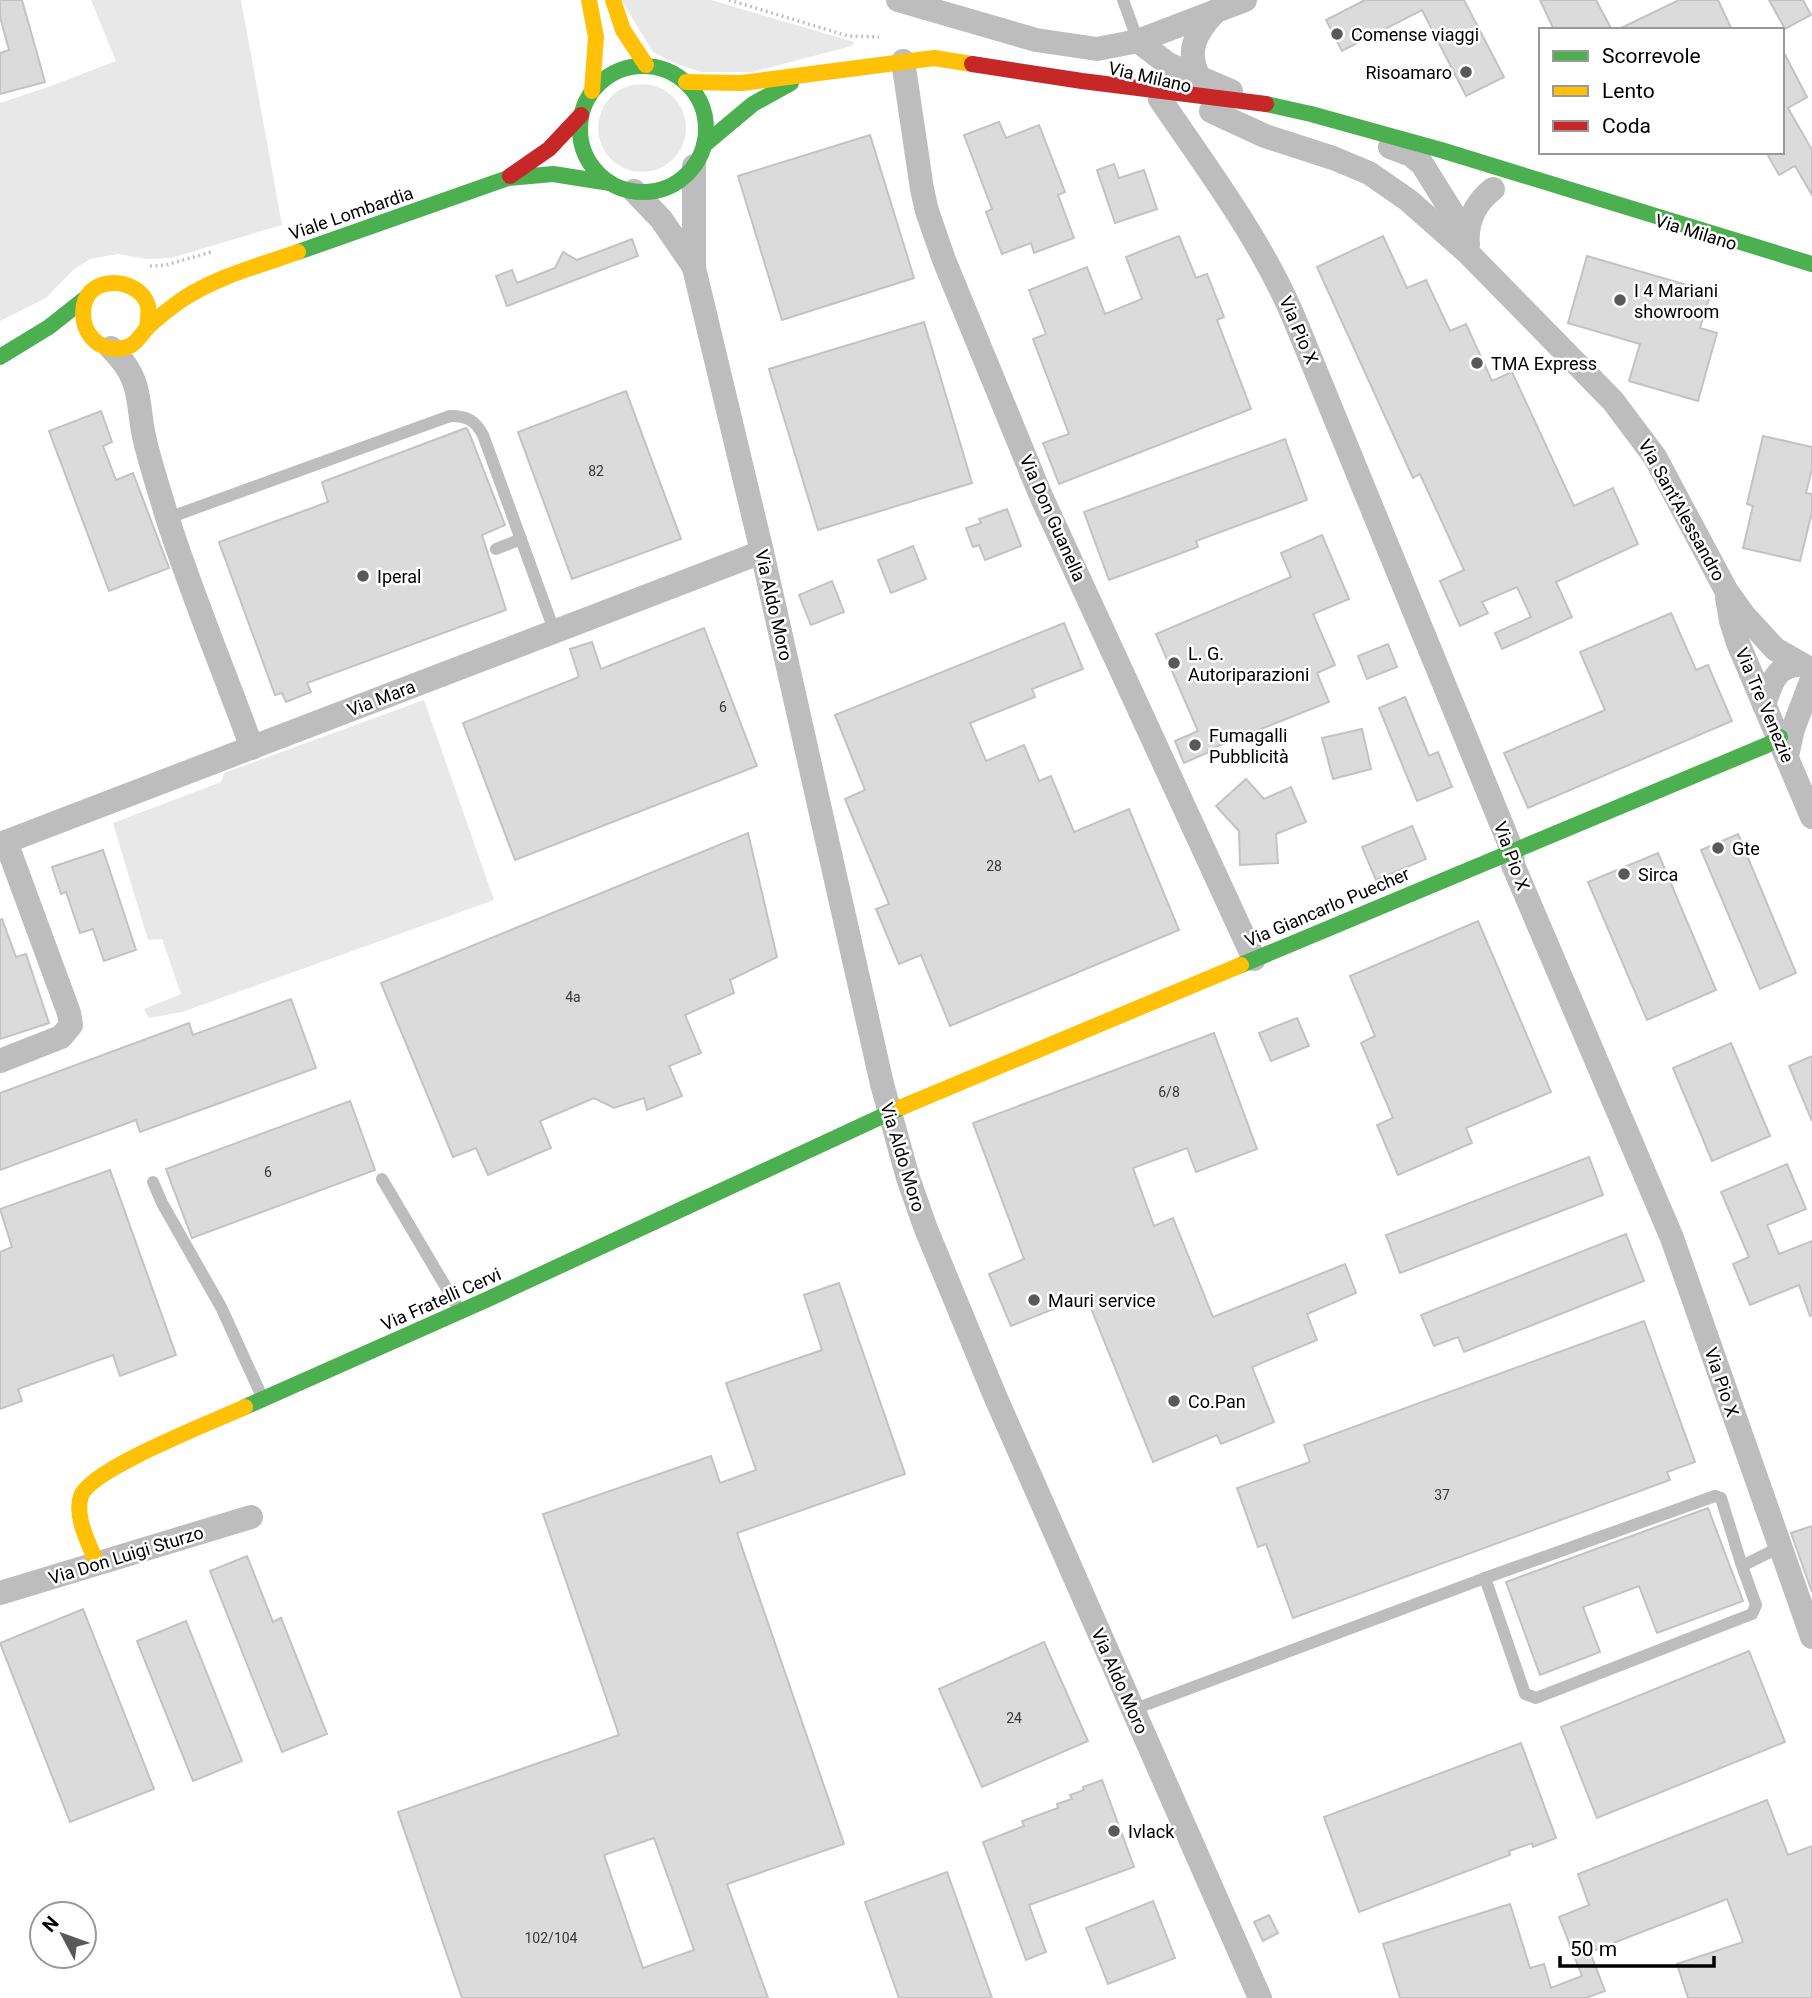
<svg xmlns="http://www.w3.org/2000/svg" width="1812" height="1998" font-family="Roboto,sans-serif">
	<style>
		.green { fill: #e8e8e8 }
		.building { fill: #dbdbdb; stroke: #c3c3c3; stroke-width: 2; fill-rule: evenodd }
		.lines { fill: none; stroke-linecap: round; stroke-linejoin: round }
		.path { stroke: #c2c2c2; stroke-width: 3.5; stroke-dasharray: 2 3.5; stroke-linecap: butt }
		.lane { stroke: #bdbdbd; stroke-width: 12 }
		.street { stroke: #bdbdbd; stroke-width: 24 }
		.fast { stroke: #4caf50; stroke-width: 16 }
		.slow { stroke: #ffc107; stroke-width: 16 }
		.jam { stroke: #c62828; stroke-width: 16 }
		.poi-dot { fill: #595959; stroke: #fff; stroke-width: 2.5 }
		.labels { text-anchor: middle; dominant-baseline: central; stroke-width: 5; stroke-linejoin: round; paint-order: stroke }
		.number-label { font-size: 14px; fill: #373737 }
		.poi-label { font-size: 18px; fill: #000; stroke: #fff; text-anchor: start }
		.street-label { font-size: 18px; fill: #000; stroke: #fff }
	</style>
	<rect width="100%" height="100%" fill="#fff"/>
	<!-- green -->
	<g class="green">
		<polygon points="91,0 241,0 282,225 171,258 146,259 118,254 90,259 73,270 46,298 0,321 0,103 48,87 116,61"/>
		<polygon points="621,0 711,0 854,42 852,46 752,72 702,72 676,64 653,52"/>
		<circle cx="642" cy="128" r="44"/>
		<polygon points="424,700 494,900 182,1012 149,1018 144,1009 181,994 162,939 148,940 113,823 221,782 224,773"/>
	</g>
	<!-- building -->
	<g class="building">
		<polygon points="0,0 22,0 45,82 0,94 0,53 9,50 0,17"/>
		<polygon points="1365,0 1464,0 1504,77 1466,96 1422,10 1342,51 1326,20"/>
		<polygon points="1540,0 1596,0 1612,30 1554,30"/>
		<polygon points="1679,0 1718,0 1732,30 1617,30"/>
		<polygon points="1769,0 1803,0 1811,15 1785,29"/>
		<polygon points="1782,49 1807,97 1788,108 1812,150 1812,195 1795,166 1779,175 1766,152 1782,152"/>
		<polygon points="999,122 1006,138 1039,125 1065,192 1058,195 1074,238 1034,253 1031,243 1002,254 986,212 992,209 964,135"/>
		<polygon points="870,135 914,278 782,320 738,176"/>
		<polygon points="1114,164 1119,178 1144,170 1157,209 1115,223 1097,170"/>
		<polygon points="1179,236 1196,278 1207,274 1224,317 1217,320 1251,409 1059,484 1043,443 1069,434 1033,339 1046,334 1029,290 1087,267 1105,314 1142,299 1126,257"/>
		<polygon points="1383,236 1407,288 1426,280 1450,331 1466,324 1492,381 1512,372 1574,506 1613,488 1638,544 1556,582 1572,617 1502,649 1495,633 1531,617 1517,587 1482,602 1488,613 1460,626 1440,581 1464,570 1420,474 1413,478 1317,267"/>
		<polygon points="632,239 638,256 507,306 496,276 512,270 517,283 555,268 563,252 577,260"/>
		<polygon points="1587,256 1711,292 1700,328 1717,333 1698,401 1629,381 1640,344 1568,323"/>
		<polygon points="924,322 972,483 818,530 769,369"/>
		<polygon points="626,391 681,539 572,579 518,432"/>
		<polygon points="101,411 112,442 103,446 116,480 133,473 169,568 109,591 49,431"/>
		<polygon points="466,428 468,430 505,525 482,535 506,610 307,683 311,692 286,702 282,693 275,695 219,542 328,502 322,482"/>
		<polygon points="1763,436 1812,447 1812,469 1806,493 1812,494 1812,512 1800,561 1743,548 1753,506 1747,504"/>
		<polygon points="1285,439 1307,500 1196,541 1198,547 1109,580 1084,512"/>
		<polygon points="1007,509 1021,546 985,560 979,545 973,547 966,528 981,523 979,519"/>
		<polygon points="1322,535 1349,599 1313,614 1335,665 1317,673 1329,702 1208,750 1209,752 1184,763 1175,741 1198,731 1156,634 1291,577 1281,553"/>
		<polygon points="913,546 926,579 891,593 878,560"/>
		<polygon points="832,581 844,612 811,625 799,595"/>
		<polygon points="1671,613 1696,670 1708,665 1732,721 1528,808 1504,753 1605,710 1580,652"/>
		<polygon points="1064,623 1083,669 1032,689 1035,697 970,723 986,761 1024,745 1039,781 1051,776 1074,832 1129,809 1179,930 950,1026 921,955 899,964 876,909 889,904 845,799 865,790 835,715"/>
		<polygon points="704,628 757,766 515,860 463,723 579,677 570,649 592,642 601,669"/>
		<polygon points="1388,644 1397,667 1367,679 1358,656"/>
		<polygon points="1405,697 1429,756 1438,752 1452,787 1417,801 1379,708"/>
		<polygon points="1362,729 1371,769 1333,779 1322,738"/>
		<polygon points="1246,779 1264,799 1291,787 1306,822 1276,834 1278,863 1240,865 1239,831 1216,806"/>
		<polygon points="1412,826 1426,859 1376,880 1362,847"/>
		<polygon points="748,833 777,957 730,980 734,993 685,1015 701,1053 669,1066 682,1096 647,1110 644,1098 614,1108 594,1098 540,1121 551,1148 488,1175 476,1148 453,1157 381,983"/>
		<polygon points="1738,834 1796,973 1760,989 1701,850"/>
		<polygon points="103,850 136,950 104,961 93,929 80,933 66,892 61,894 52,867"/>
		<polygon points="1658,853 1716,990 1647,1020 1588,882"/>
		<polygon points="2,919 16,957 26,954 49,1023 0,1039 0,920"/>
		<polygon points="1478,921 1551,1092 1466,1128 1472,1143 1398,1175 1377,1125 1393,1118 1361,1043 1375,1036 1350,976"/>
		<polygon points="291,999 316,1068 140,1132 136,1120 0,1170 0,1093 189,1023 193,1035"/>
		<polygon points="1297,1018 1309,1046 1271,1061 1259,1033"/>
		<polygon points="1214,1033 1257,1149 1196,1172 1187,1148 1133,1168 1154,1226 1173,1218 1213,1317 1345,1264 1356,1293 1307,1314 1317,1340 1252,1367 1274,1422 1221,1444 1217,1435 1153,1462 1086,1296 1011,1326 989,1274 1024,1259 973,1123"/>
		<polygon points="1731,1043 1770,1136 1712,1161 1673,1068"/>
		<polygon points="1812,1056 1812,1121 1789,1066"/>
		<polygon points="350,1101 375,1170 192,1238 166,1169"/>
		<polygon points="1589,1157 1603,1195 1400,1273 1386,1235"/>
		<polygon points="1787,1164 1806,1209 1767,1225 1779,1254 1812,1241 1812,1315 1810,1316 1799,1285 1750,1305 1733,1264 1749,1257 1721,1192"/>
		<polygon points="110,1170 176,1355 120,1376 113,1355 18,1389 22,1401 0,1409 0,1252 12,1247 0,1209"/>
		<polygon points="1626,1234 1644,1281 1464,1352 1458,1337 1434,1346 1421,1315"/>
		<path d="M839,1283L905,1474L737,1533L844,1844L727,1884L768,1998H462L398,1812L619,1735L543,1514L711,1456L720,1483L756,1470L726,1383L822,1350L804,1295ZM654,1838L694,1950L643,1968L604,1855Z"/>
		<polygon points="1644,1321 1695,1462 1667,1472 1670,1480 1293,1618 1266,1544 1258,1547 1237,1488 1310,1462 1304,1445"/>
		<polygon points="1708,1508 1743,1601 1657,1633 1639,1586 1583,1607 1600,1652 1540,1675 1506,1582"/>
		<polygon points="1812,1526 1812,1592 1791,1533"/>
		<polygon points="247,1556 273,1622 281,1618 327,1734 282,1752 210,1571"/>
		<polygon points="83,1609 154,1789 70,1822 0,1643"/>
		<polygon points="186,1621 242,1761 193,1781 137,1641"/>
		<polygon points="1044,1642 1088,1741 982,1787 939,1689"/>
		<polygon points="1749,1651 1785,1742 1597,1818 1561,1727"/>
		<polygon points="1521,1743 1556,1838 1533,1847 1532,1843 1509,1851 1510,1855 1359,1912 1324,1817"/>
		<polygon points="1102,1780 1134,1867 1029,1905 1046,1952 1026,1960 983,1842 1024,1826 1022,1821 1058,1808 1057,1804 1072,1799 1070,1795 1084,1790 1083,1787"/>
		<polygon points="1767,1800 1788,1855 1812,1846 1812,1998 1688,1998 1677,1964 1743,1942 1727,1899 1590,1952 1605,1991 1586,1998 1400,1998 1383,1944 1510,1904 1530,1968 1544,1964 1551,1988 1582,1976 1559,1917 1589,1905 1578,1874"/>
		<polygon points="947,1872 992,1998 899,1998 865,1902"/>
		<polygon points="1153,1901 1175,1958 1108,1984 1086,1928"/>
		<polygon points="1269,1915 1278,1933 1263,1941 1254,1922"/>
	</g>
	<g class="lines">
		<!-- path -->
		<g class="path">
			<polyline points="729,0 848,36 879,37"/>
			<polyline points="150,266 166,265 214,251"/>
		</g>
		<!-- lane -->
		<g class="lane">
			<polyline points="1123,0 1138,41"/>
			<path d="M168,518L450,416C467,416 475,420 483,435L554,630"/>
			<polyline points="496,549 521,539"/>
			<polyline points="382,1179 460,1311"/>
			<polyline points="153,1182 162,1203 221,1307 263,1399"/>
			<polyline points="1742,1566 1721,1498 1715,1496 1485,1578 1525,1694 1536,1698 1752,1614 1756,1605 1742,1566 1780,1547"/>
			<polyline points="1132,1710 1485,1578"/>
		</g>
		<!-- street -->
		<g class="street">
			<polyline points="898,0 1036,40 1097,49 1138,41 1245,0"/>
			<polyline points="1138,41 1168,64 1231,91"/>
			<polyline points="903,61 922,189 927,211 944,260 1041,496 1254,959"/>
			<path d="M1200,79C1185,52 1195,33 1215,12"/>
			<path d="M1160,99C1208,170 1260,238 1294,318L1512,850L1513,865L1672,1238L1812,1637"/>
			<polyline points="1211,111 1265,136 1333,158 1369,173 1408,200 1468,253 1613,401 1655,457 1726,590 1743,614 1775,649 1812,670"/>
			<polyline points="1390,147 1411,155 1422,164 1467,236"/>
			<polyline points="694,166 694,268 762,552 882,1084 908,1178 926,1229 995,1396 1260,1998"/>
			<polyline points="634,191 661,219 694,267"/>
			<path d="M1468,245C1466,223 1475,203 1493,189"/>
			<path d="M111,348C146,383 135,403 146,445C152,469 160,493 167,517C192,595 224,671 252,748"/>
			<polyline points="1727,598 1731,621 1738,643 1812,817"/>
			<path d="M1764,705C1771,684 1776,664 1801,665"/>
			<polyline points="1787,756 1793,729 1812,679"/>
			<polyline points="0,844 762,552"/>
			<polyline points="0,1061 61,1037 71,1025 69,1013 6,842"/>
			<polyline points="0,1593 251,1517"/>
		</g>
		<!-- fast -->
		<g class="fast">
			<circle cx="643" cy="129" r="63"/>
			<polyline points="1266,104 1311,114 1441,150 1812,264"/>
			<polyline points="704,145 753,104 791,83"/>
			<polyline points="298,252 508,178 553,174 610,183"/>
			<polyline points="0,357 49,327 87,297"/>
			<polyline points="1241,965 1767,745 1780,737"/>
			<polyline points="245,1407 486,1300 902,1107"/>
		</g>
		<!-- slow -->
		<g class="slow">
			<polyline points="589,0 596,37 592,91"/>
			<polyline points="613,0 623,30 646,65"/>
			<polyline points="686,82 742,83 934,58 972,64"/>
			<path d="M147,327C148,320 149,312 148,306C140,277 90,274 84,305C79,330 97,353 123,348C137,346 141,333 151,324C160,316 170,308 180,301C215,277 258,266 298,252"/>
			<polyline points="902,1107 1241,965"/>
			<path d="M97,1563C89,1544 74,1517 81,1496C90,1469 215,1421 245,1407"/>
		</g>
		<!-- jam -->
		<g class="jam">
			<polyline points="972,64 1082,81 1266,104"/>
			<polyline points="510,176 549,149 581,115"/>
		</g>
	</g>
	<!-- markers -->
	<g class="poi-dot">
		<circle cx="1337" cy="34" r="7"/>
		<circle cx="1466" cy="72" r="7"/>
		<circle cx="1620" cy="300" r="7"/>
		<circle cx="1477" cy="363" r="7"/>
		<circle cx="363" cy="576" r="7"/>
		<circle cx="1174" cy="663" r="7"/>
		<circle cx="1195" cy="745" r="7"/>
		<circle cx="1718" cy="848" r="7"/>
		<circle cx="1624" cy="874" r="7"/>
		<circle cx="1034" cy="1300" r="7"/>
		<circle cx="1174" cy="1401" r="7"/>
		<circle cx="1114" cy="1831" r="7"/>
	</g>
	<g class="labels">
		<!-- number labels -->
		<g class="number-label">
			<text x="596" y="471">82</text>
			<text x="723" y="707">6</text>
			<text x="994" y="866">28</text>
			<text x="573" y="997">4a</text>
			<text x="1169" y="1092">6/8</text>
			<text x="268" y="1172">6</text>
			<text x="1442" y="1495">37</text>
			<text x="1014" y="1718">24</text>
			<text x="551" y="1938">102/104</text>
		</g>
		<!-- poi labels -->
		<g class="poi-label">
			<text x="1351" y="34">Comense viaggi</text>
			<text x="1452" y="72" text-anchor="end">Risoamaro</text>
			<text x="1634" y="290">I 4 Mariani<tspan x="1634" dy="21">showroom</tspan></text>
			<text x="1491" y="363">TMA Express</text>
			<text x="377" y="576">Iperal</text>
			<text x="1188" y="653">L. G.<tspan x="1188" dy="21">Autoriparazioni</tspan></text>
			<text x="1209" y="735">Fumagalli<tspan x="1209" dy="21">Pubblicità</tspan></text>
			<text x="1732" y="848">Gte</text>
			<text x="1638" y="874">Sirca</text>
			<text x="1048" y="1300">Mauri service</text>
			<text x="1188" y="1401">Co.Pan</text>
			<text x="1128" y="1831">Ivlack</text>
		</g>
		<!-- street labels -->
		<g class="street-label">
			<text transform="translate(1150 77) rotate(13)">Via Milano</text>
			<text transform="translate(351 213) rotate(-19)">Viale Lombardia</text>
			<text transform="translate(1696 232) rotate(17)">Via Milano</text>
			<text transform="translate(1299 330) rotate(67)">Via Pio X</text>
			<text transform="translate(1682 510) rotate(61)">Via Sant'Alessandro</text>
			<text transform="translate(1053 518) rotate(66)">Via Don Guanella</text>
			<text transform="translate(774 605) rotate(77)">Via Aldo Moro</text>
			<text transform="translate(381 698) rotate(-21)">Via Mara</text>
			<text transform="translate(1765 705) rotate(67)">Via Tre Venezie</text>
			<text transform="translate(1512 856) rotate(70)">Via Pio X</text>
			<text transform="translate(1327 907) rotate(-23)">Via Giancarlo Puecher</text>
			<text transform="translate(903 1157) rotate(73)">Via Aldo Moro</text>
			<text transform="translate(441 1299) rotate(-24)">Via Fratelli Cervi</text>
			<text transform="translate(1722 1382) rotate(71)">Via Pio X</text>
			<text transform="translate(126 1555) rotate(-17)">Via Don Luigi Sturzo</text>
			<text transform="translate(1120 1681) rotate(66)">Via Aldo Moro</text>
		</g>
	</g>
	<!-- legend -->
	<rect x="1539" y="28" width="245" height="126" fill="#ffffff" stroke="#999999" stroke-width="2"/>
	<rect x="1553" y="51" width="35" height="10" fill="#4caf50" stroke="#999999" stroke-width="2"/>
	<text x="1602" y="63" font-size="21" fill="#000000">Scorrevole</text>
	<rect x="1553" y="86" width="35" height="10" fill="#ffc107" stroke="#999999" stroke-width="2"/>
	<text x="1602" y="98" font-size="21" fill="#000000">Lento</text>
	<rect x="1553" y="121" width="35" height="10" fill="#c62828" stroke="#999999" stroke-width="2"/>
	<text x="1602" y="133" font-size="21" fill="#000000">Coda</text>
	<!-- north arrow -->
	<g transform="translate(63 1935) rotate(311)"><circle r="33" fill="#ffffff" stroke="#999999" stroke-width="2"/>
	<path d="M0-5L12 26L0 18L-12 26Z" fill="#595959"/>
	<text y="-10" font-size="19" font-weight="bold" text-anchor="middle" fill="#000000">N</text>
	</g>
	<!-- scale -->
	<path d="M1560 1956v10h154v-10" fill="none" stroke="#000000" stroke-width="3.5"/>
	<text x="1570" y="1956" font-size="21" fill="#000000" stroke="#ffffff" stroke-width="5" paint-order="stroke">50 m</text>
</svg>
